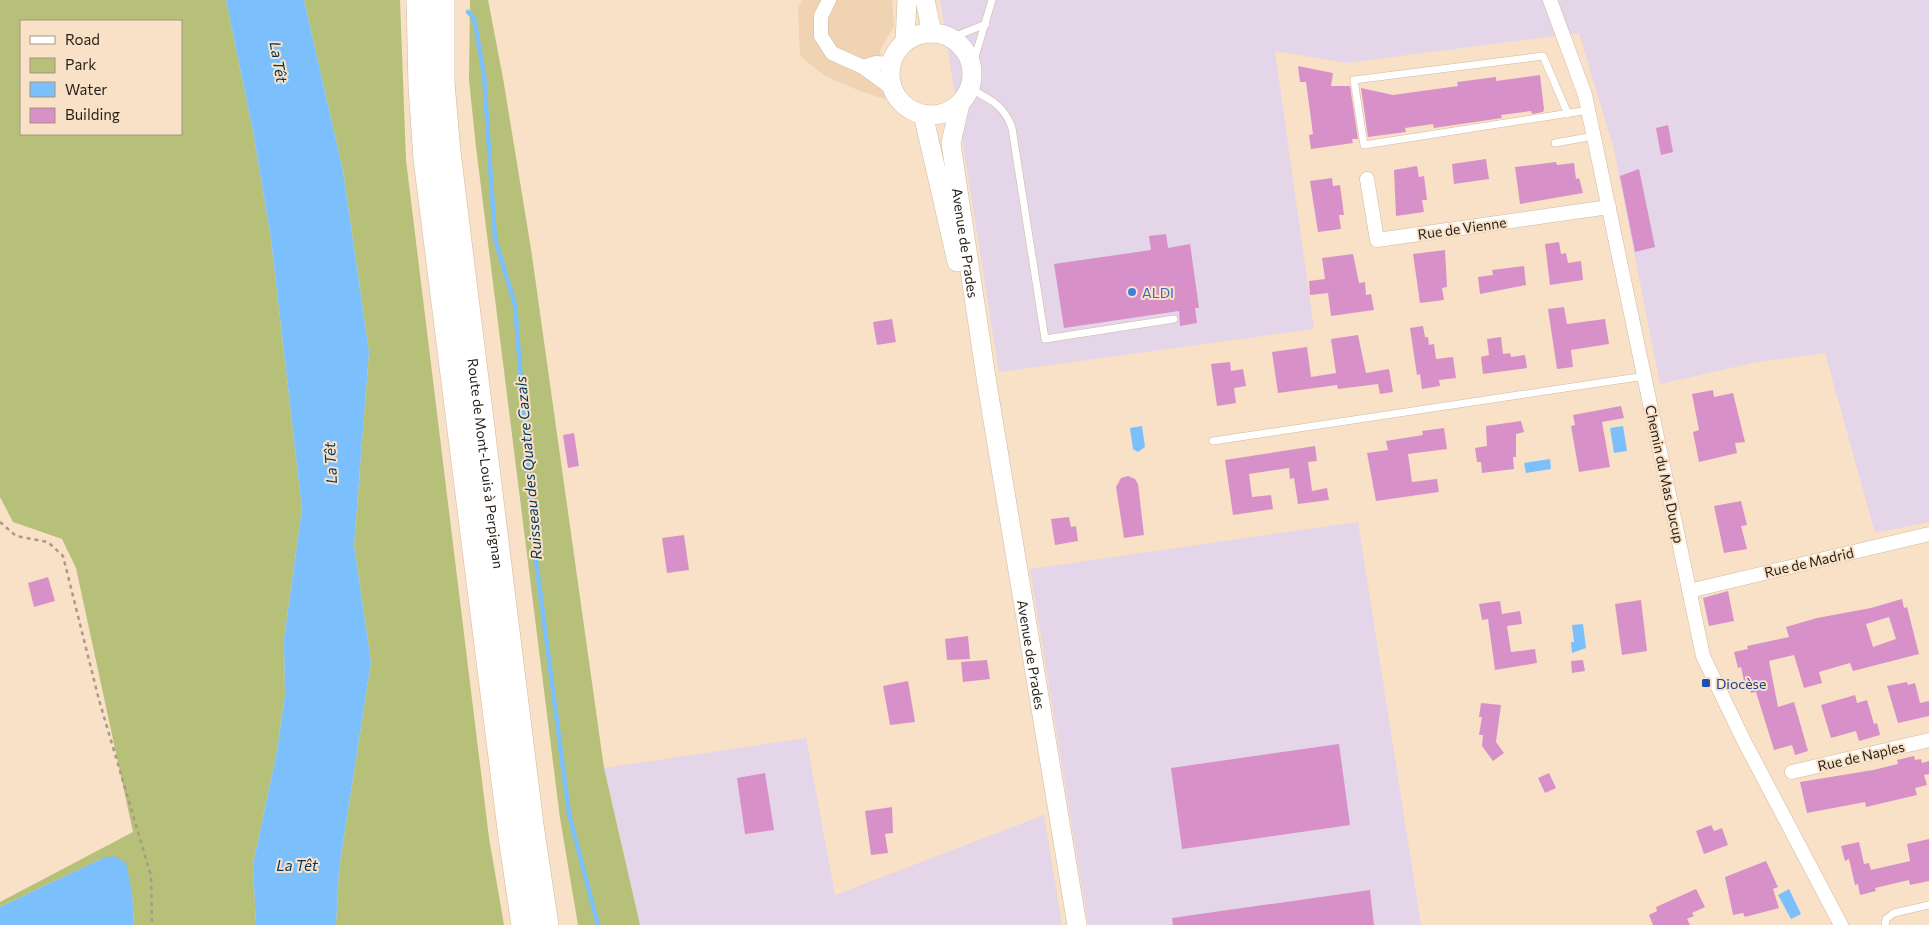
<svg xmlns="http://www.w3.org/2000/svg" width="1929" height="925" font-family="Commissioner,sans-serif">
	<style>
		.built { fill: #f0d3b3 }
		.industrial { fill: #e4d5e9 }
		.green { fill: #b6c079; fill-rule: evenodd }
		.water { fill: #7bc0fc }
		.lines { fill: none; stroke-linecap: round; stroke-linejoin: round }
		.stream { stroke: #7bc0fc; stroke-width: 4.5 }
		.building { fill: #d791c8; fill-rule: evenodd }
		.lane-casing { stroke: #d0b9a0; stroke-width: 8 }
		.street-casing { stroke: #d0b9a0; stroke-width: 15 }
		.secondary-casing { stroke: #d0b9a0; stroke-width: 20 }
		.highway-casing { stroke: #d0b9a0; stroke-width: 26 }
		.path { stroke: #ab9985; stroke-width: 2.5; stroke-dasharray: 4 4; stroke-linecap: butt }
		.lane { stroke: #fff; stroke-width: 7 }
		.street { stroke: #fff; stroke-width: 14 }
		.secondary { stroke: #fff; stroke-width: 19 }
		.highway { stroke: #fff; stroke-width: 25 }
		.shop-dot { fill: #3f7fe0; stroke: #f8e1c7; stroke-width: 2 }
		.transit-dot { fill: #1a4fb4; stroke: #f8e1c7; stroke-width: 2 }
		.labels { text-anchor: middle; dominant-baseline: central; stroke-width: 4; stroke-linejoin: round; paint-order: stroke }
		.street-label { font-size: 14px; fill: #281f16; stroke: #f8e1c7 }
		.shop-label { font-size: 14px; fill: #366cbe; stroke: #f8e1c7; text-anchor: start }
		.transit-label { font-size: 14px; fill: #164399; stroke: #f8e1c7; text-anchor: start }
		.water-label { font-size: 15px; font-style: italic; fill: #00365c; stroke: #f8e1c7 }
	</style>
	<rect width="100%" height="100%" fill="#f8e1c7"/>
	<!-- built -->
	<polygon class="built" points="802,0 892,0 894,26 880,50 888,100 860,91 825,76 800,56 798,7"/>
	<!-- industrial -->
	<g class="industrial">
		<polygon points="940,0 1929,0 1929,522 1875,533 1825,353 1757,362 1660,384 1614,150 1579,33 1346,63 1275,51 1314,329 999,372"/>
		<polygon points="1358,522 1421,925 1088,925 1030,569"/>
		<polygon points="806,738 835,895 1044,815 1062,925 640,925 604,768"/>
	</g>
	<!-- green -->
	<g class="green">
		<path d="M0,0H226L253,131L271,239L302,509L284,639L285,695L277,751L253,865L256,925H134L132,893L103,858L0,907V902L133,832L76,568L62,539L13,522L0,497ZM21,21H181V134H21Z"/>
		<polygon points="304,0 400,0 406,160 489,838 504,925 336,925 339,869 371,662 354,545 369,352 343,171"/>
		<polygon points="470,0 488,0 503,78 531,249 604,768 640,925 578,925 560,818 476,147 469,80"/>
	</g>
	<!-- water -->
	<g class="water">
		<polygon points="226,0 304,0 343,171 369,352 354,545 371,662 339,869 336,925 256,925 253,865 277,751 285,695 284,639 302,509 271,239 253,131"/>
		<polygon points="1142,426 1145,447 1138,452 1133,449 1130,428"/>
		<polygon points="1623,426 1627,451 1614,453 1610,428"/>
		<polygon points="1550,459 1551,469 1526,473 1524,463"/>
		<polygon points="1583,624 1586,648 1572,653 1571,642 1574,642 1572,625"/>
		<polygon points="114,856 126,863 132,893 134,925 0,925 0,907 103,858"/>
		<polygon points="1789,889 1801,914 1791,919 1778,895"/>
	</g>
	<g class="lines">
		<!-- stream -->
		<polyline class="stream" points="468,12 474,18 484,75 495,239 515,305 534,545 569,814 598,925"/>
	</g>
	<!-- building -->
	<g class="building">
		<polygon points="1298,66 1333,73 1331,86 1350,86 1358,139 1352,139 1353,143 1311,149 1309,135 1313,134 1306,82 1300,82"/>
		<polygon points="1540,75 1544,109 1543,112 1532,114 1531,111 1501,115 1502,118 1434,128 1433,124 1405,128 1406,132 1368,137 1361,88 1393,95 1458,86 1457,82 1496,77 1496,81"/>
		<polygon points="1668,125 1673,152 1661,155 1656,128"/>
		<polygon points="1486,159 1489,179 1454,184 1452,164"/>
		<polygon points="1556,162 1557,165 1574,163 1576,179 1579,178 1583,193 1520,204 1515,167"/>
		<polygon points="1417,166 1419,177 1424,176 1427,200 1422,200 1424,212 1396,216 1394,170"/>
		<polygon points="1639,169 1655,247 1635,252 1620,176"/>
		<polygon points="1332,178 1333,186 1340,185 1344,215 1339,215 1341,229 1318,232 1310,181"/>
		<polygon points="1166,234 1168,248 1190,244 1199,308 1195,308 1197,323 1180,326 1179,311 1064,328 1054,264 1151,250 1149,236"/>
		<polygon points="1559,242 1561,254 1566,253 1568,263 1581,261 1583,280 1550,285 1545,244"/>
		<polygon points="1445,250 1447,287 1442,288 1444,300 1420,303 1413,254"/>
		<polygon points="1353,254 1359,283 1365,282 1366,295 1371,294 1374,310 1331,316 1328,293 1310,295 1309,281 1325,279 1322,258"/>
		<polygon points="1524,266 1526,285 1480,294 1478,277 1493,275 1492,270"/>
		<polygon points="1564,307 1567,324 1605,319 1609,344 1571,350 1573,367 1557,369 1548,309"/>
		<polygon points="892,319 896,342 877,345 873,322"/>
		<polygon points="1423,326 1425,337 1428,337 1429,345 1434,344 1436,359 1453,357 1456,378 1439,380 1440,386 1422,389 1420,374 1417,375 1410,328"/>
		<polygon points="1358,335 1366,373 1389,369 1393,392 1380,394 1378,384 1338,389 1337,385 1278,393 1272,352 1307,347 1311,377 1336,373 1331,339"/>
		<polygon points="1501,337 1503,354 1510,353 1511,357 1525,355 1527,368 1483,374 1481,357 1489,355 1487,339"/>
		<polygon points="1230,362 1231,371 1243,369 1246,386 1234,388 1236,403 1217,406 1211,364"/>
		<polygon points="1713,390 1714,397 1733,393 1745,442 1735,443 1737,453 1699,462 1693,432 1699,430 1692,394"/>
		<polygon points="1621,406 1624,418 1602,422 1610,467 1579,472 1571,426 1575,425 1573,415"/>
		<polygon points="1521,421 1524,432 1516,434 1516,457 1513,457 1514,469 1482,473 1481,462 1477,462 1475,448 1487,446 1486,426"/>
		<polygon points="1444,428 1447,449 1408,454 1412,482 1437,479 1439,492 1376,501 1367,453 1388,450 1386,441 1423,435 1422,431"/>
		<polygon points="574,433 579,466 568,468 563,435"/>
		<polygon points="1315,446 1317,461 1308,462 1312,491 1327,488 1329,500 1298,504 1294,478 1290,479 1289,468 1249,474 1252,497 1271,495 1273,509 1233,515 1225,460"/>
		<polygon points="1128,476 1135,479 1138,484 1144,535 1124,538 1116,487 1121,478"/>
		<polygon points="1741,501 1747,525 1741,526 1747,549 1724,553 1714,506"/>
		<polygon points="1069,517 1071,527 1076,526 1078,541 1055,545 1051,519"/>
		<polygon points="684,535 689,570 667,573 662,538"/>
		<polygon points="48,577 55,601 34,607 28,583"/>
		<polygon points="1728,591 1734,621 1709,626 1703,598"/>
		<path d="M1902,599L1904,608L1907,607L1919,654L1853,671L1850,663L1819,672L1822,683L1804,688L1794,655L1769,661L1778,707L1794,702L1808,751L1795,755L1792,745L1774,750L1756,692L1751,693L1748,680L1744,681L1741,667L1738,668L1734,652L1748,649L1747,646L1789,637L1786,627L1817,618L1871,608ZM1889,617L1896,639L1873,647L1866,624Z"/>
		<polygon points="1641,600 1647,651 1622,655 1615,604"/>
		<polygon points="1500,601 1502,614 1520,611 1522,624 1507,626 1511,652 1535,649 1537,663 1495,670 1488,619 1482,620 1479,604"/>
		<polygon points="968,636 970,659 947,660 945,639"/>
		<polygon points="987,660 990,679 963,682 961,662"/>
		<polygon points="1583,660 1585,671 1572,673 1571,661"/>
		<polygon points="908,681 915,722 890,725 883,686"/>
		<polygon points="1907,682 1908,685 1915,683 1920,703 1929,701 1929,716 1898,723 1887,686"/>
		<polygon points="1855,695 1857,703 1867,700 1874,724 1877,723 1880,735 1859,741 1856,731 1831,738 1821,705"/>
		<polygon points="1481,703 1501,705 1496,742 1504,753 1493,761 1482,746 1483,735 1479,735 1482,717 1479,717"/>
		<polygon points="1339,744 1350,825 1182,849 1171,768"/>
		<polygon points="1914,756 1915,760 1921,759 1922,763 1929,761 1929,774 1924,775 1927,785 1915,788 1917,795 1866,807 1865,802 1807,813 1800,782 1873,770 1898,764 1897,760"/>
		<polygon points="765,773 774,830 745,834 737,778"/>
		<polygon points="1549,773 1556,788 1545,793 1538,778"/>
		<polygon points="892,807 893,833 885,834 888,853 871,855 865,811"/>
		<polygon points="1711,825 1714,831 1722,828 1728,845 1704,854 1696,831"/>
		<polygon points="1929,839 1929,881 1910,885 1909,880 1875,888 1876,891 1860,895 1858,884 1855,885 1849,859 1845,861 1841,846 1859,842 1864,864 1869,863 1871,870 1910,861 1907,844"/>
		<polygon points="1766,861 1778,887 1773,889 1779,908 1745,917 1743,913 1733,915 1725,877"/>
		<polygon points="1696,889 1705,907 1692,913 1694,916 1687,919 1690,925 1653,925 1649,915 1657,911 1656,907"/>
		<polygon points="1370,890 1374,925 1173,925 1172,918"/>
	</g>
	<g class="lines">
		<!-- lane casing -->
		<g class="lane-casing">
			<g id="lane">
				<polyline points="951,38 986,24"/>
				<polyline points="972,67 992,0"/>
				<path d="M969,88C990,99 1004,105 1012,128L1045,339L1174,319"/>
				<polyline points="1568,114 1543,56 1354,80 1364,145 1589,110"/>
				<polyline points="1555,143 1594,136"/>
				<polyline points="1213,441 1645,376"/>
				<polyline points="1885,925 1886,919 1894,913 1929,905"/>
			</g>
		</g>
		<!-- street casing -->
		<g class="street-casing">
			<g id="street">
				<polyline points="829,0 821,16 821,36 832,53 863,67 893,89"/>
				<polyline points="1550,0 1585,95 1703,656 1744,741 1841,925"/>
				<polyline points="863,67 876,63 892,64"/>
				<polyline points="1367,179 1377,240 1609,207"/>
				<polyline points="1689,591 1929,534"/>
				<polyline points="1792,772 1929,740"/>
			</g>
		</g>
		<!-- secondary casing -->
		<g class="secondary-casing">
			<g id="secondary">
				<polyline points="925,0 932,33"/>
				<circle cx="931" cy="74" r="41"/>
				<polyline points="905,42 907,0"/>
				<path id="s1" d="M960,104L951,143L958,191L987,384L1077,925"/>
				<polyline points="923,114 957,262"/>
			</g>
		</g>
		<!-- highway casing -->
		<g class="highway-casing">
			<g id="highway">
				<polyline points="419,0 421,87 426,159 511,837 524,925"/>
				<path id="s2" d="M442,0V83L448,152L531,825L546,925"/>
			</g>
		</g>
		<!-- path -->
		<polyline class="path" points="0,522 16,536 48,542 63,556 99,700 151,876 152,925"/>
		<!-- lane -->
		<use href="#lane" class="lane"/>
		<!-- street -->
		<use href="#street" class="street"/>
		<!-- secondary -->
		<use href="#secondary" class="secondary"/>
		<!-- highway -->
		<use href="#highway" class="highway"/>
	</g>
	<!-- markers -->
	<circle class="shop-dot" cx="1132" cy="292" r="5"/>
	<rect class="transit-dot" x="1701" y="678" width="10" height="10" rx="2.5"/>
	<g class="labels">
		<!-- street labels -->
		<g class="street-label">
			<text transform="translate(1462 228) rotate(-8)">Rue de Vienne</text>
			<text stroke="none"><textPath href="#s1" startOffset="141">Avenue de Prades</textPath></text>
			<text stroke="none"><textPath href="#s2" startOffset="466">Route de Mont-Louis à Perpignan</textPath></text>
			<text transform="translate(1665 474) rotate(78)">Chemin du Mas Ducup</text>
			<text transform="translate(1809 562) rotate(-13)">Rue de Madrid</text>
			<text stroke="none"><textPath href="#s1" startOffset="558">Avenue de Prades</textPath></text>
			<text transform="translate(1861 756) rotate(-13)">Rue de Naples</text>
		</g>
		<!-- shop labels -->
		<g class="shop-label">
			<text x="1142" y="292">ALDI</text>
		</g>
		<!-- transit labels -->
		<g class="transit-label">
			<text x="1716" y="683">Diocèse</text>
		</g>
		<!-- water labels -->
		<g class="water-label">
			<text transform="translate(279 62) rotate(80)">La Têt</text>
			<text transform="translate(330 463) rotate(-93)">La Têt</text>
			<text transform="translate(528 468) rotate(-95)">Ruisseau des Quatre Cazals</text>
			<text x="297" y="865">La Têt</text>
		</g>
	</g>
	<!-- legend -->
	<rect x="20" y="20" width="162" height="115" fill="#f8e1c7" stroke="#a59380"/>
	<rect x="30" y="36" width="25" height="8" fill="#ffffff" stroke="#a59380"/>
	<text x="65" y="45" font-size="15" fill="#281f16">Road</text>
	<rect x="30" y="58" width="25" height="15" fill="#b6c079" stroke="#a59380"/>
	<text x="65" y="70" font-size="15" fill="#281f16">Park</text>
	<rect x="30" y="82" width="25" height="15" fill="#7bc0fc" stroke="#a59380"/>
	<text x="65" y="95" font-size="15" fill="#281f16">Water</text>
	<rect x="30" y="108" width="25" height="15" fill="#d791c8" stroke="#a59380"/>
	<text x="65" y="120" font-size="15" fill="#281f16">Building</text>
</svg>
